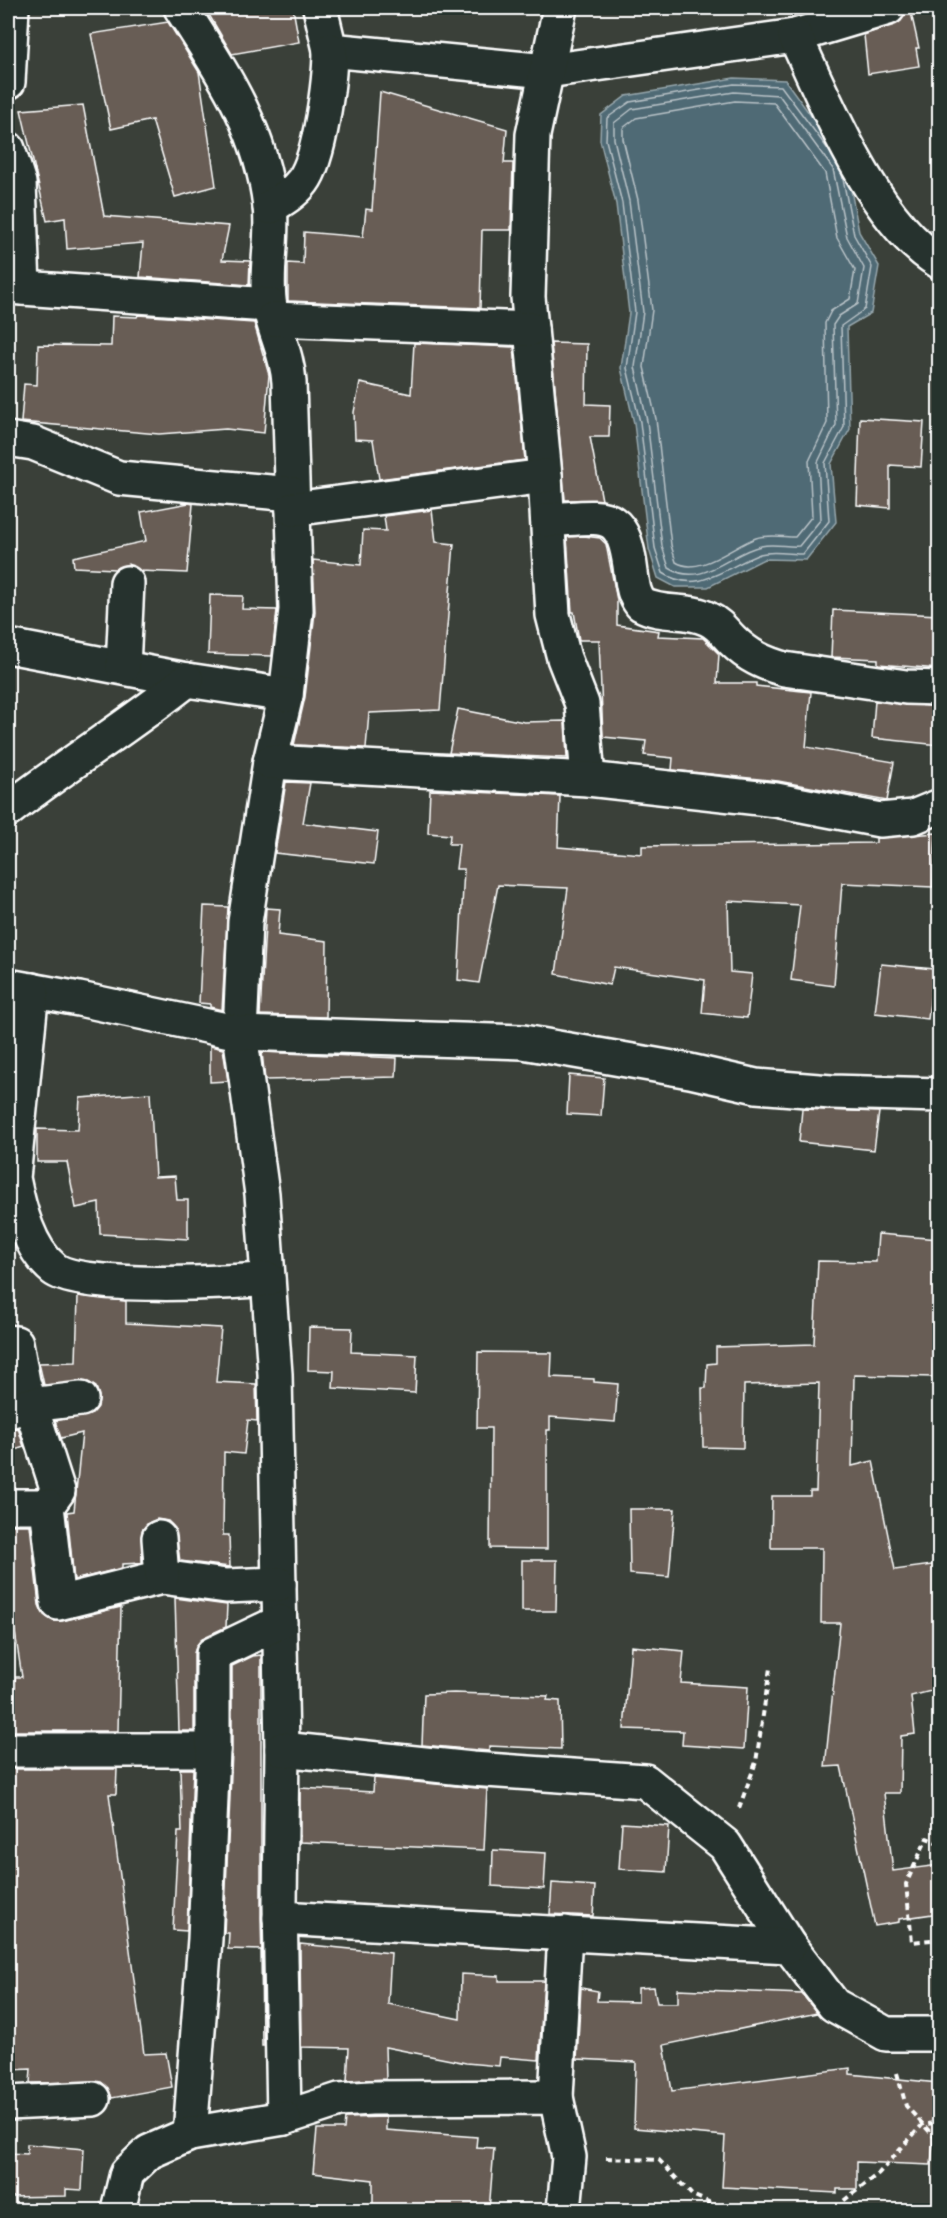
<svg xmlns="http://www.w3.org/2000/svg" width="947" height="2218" font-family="'Playpen Sans',sans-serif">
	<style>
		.water { fill: #506a75; stroke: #96a6ac; stroke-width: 1.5 }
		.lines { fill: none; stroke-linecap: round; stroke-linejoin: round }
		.shore { stroke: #b9c3c8; stroke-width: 1.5 }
		.building { fill: #685d55; stroke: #fff; stroke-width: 1.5 }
		.minor-casing { stroke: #fff; stroke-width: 38 }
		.path { stroke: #fff; stroke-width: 4; stroke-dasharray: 6 4.5; stroke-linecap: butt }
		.minor { stroke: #26332d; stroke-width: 33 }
	</style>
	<rect width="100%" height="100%" fill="#3a4039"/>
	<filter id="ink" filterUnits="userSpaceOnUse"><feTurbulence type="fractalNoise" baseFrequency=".0167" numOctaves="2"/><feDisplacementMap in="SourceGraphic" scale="12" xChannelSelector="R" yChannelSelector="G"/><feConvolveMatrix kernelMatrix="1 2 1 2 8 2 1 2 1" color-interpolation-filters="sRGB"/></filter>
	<g filter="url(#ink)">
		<!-- water -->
		<polygon class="water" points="734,78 785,80 846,164 859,232 879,266 871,313 847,327 850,429 831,464 836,522 806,560 764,559 708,587 675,587 658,578 649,549 634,423 621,368 629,313 616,204 600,140 601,115 626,96"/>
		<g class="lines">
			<!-- shore -->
			<g class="shore">
				<path d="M734,92L779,95L833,169L847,237L864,268L858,304L839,316L833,325L836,425L818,462L821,519L799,546C787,547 773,543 761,546C730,552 703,589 669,568L662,546L647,421L635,367L643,312L629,201L614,139V123L632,109Z"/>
				<path d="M735,101L774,103L825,173L837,238L855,270L850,299L831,311L825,323L827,423L809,461L812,516L795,537C783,537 768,534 756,538C734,545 700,577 676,562L671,545L656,419L644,367L652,310L638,200L623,139V128L636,118Z"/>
				<path d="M830,152L781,86L734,84L630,102L607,118L606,140L622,203L635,312L627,368L640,422L655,548L663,573C698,596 727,566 760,554C772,550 790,554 803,554L829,521L825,463L844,427L841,326L865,309L872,267L854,235L842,174"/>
			</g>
		</g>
		<!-- building -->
		<g class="building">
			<polygon points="205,8 293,8 299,42 232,54"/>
			<polygon points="906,8 910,8 919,48 916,48 919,66 868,74 864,35 901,21"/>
			<polygon points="168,22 199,72 216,186 175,197 152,120 111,129 91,34"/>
			<polygon points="380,92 507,129 504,163 513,163 511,230 482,230 480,308 288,301 288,263 303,264 304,232 363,237 366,209 372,210"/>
			<polygon points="83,105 104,216 229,226 222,260 250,261 249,285 140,277 143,243 67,249 65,218 47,221 21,110"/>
			<polygon points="138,315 254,323 269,375 264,433 226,429 159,434 21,422 24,384 37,385 38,345 111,346 112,316 137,317"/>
			<polygon points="414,343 514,347 525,460 379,479 373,440 355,439 354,412 360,383 411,394"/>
			<polygon points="551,343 587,344 586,404 610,405 609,437 590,437 602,500 565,500"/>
			<polygon points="860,418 924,422 921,467 890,465 890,508 857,505"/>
			<polygon points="189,503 193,504 187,573 140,571 128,564 115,569 74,567 73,557 146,541 141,512"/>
			<polygon points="432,510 436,542 454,544 440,710 369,713 366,748 294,745 305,697 315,612 313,560 361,565 363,530 386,531 384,516"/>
			<polygon points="584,536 600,538 606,544 617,600 617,625 659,631 658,636 703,638 719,654 717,683 756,683 756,686 811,692 806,747 894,762 887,801 778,781 672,770 673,758 644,755 646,741 603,737 599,640 579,640 574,612 572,612 567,537"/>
			<polygon points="210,595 243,596 242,609 277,610 272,656 208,654"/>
			<polygon points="833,610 939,615 939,669 878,664 878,659 831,657"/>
			<polygon points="875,701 939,707 939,745 872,738"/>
			<polygon points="458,709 524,722 565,721 567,758 449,753"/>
			<polygon points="286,782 310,783 303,823 378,832 374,864 275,853"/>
			<polygon points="430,790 560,796 558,847 642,854 642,846 876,843 876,838 936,833 933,887 842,883 834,986 791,980 800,905 728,901 730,972 752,974 747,1018 702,1013 705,980 614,967 610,985 556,974 568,888 498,885 479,983 458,980 464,869 456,869 459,844 449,844 450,835 428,833"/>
			<polygon points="204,906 228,907 222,1010 210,1007 210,1004 199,1003"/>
			<polygon points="266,908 280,909 278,935 327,941 326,1017 260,1015"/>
			<polygon points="881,964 934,969 928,1019 875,1013"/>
			<polygon points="210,1046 223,1049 228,1081 210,1082"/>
			<polygon points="262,1052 397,1058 396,1077 265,1080"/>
			<polygon points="569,1075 604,1078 601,1116 567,1114"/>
			<polygon points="150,1093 155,1177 175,1176 177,1200 188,1200 188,1239 100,1234 99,1203 76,1208 67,1162 37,1162 37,1129 78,1130 80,1098"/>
			<polygon points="802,1109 879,1112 874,1150 799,1142"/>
			<polygon points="878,1234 939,1239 939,1334 935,1334 933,1377 854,1375 852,1466 873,1461 895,1570 939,1564 939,1689 911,1696 915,1734 901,1736 900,1793 884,1793 893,1871 939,1865 939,1913 899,1919 899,1922 875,1926 841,1766 825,1767 840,1623 821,1623 822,1548 771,1548 772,1496 810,1496 810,1491 816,1491 819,1383 744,1385 743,1448 703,1447 702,1388 706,1388 707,1364 716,1363 716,1347 814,1344 818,1261 876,1262"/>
			<polygon points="78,1296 126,1301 126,1323 221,1328 216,1382 256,1384 257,1421 248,1420 244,1454 224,1452 223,1535 229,1535 230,1567 180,1561 175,1528 168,1521 157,1519 148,1523 142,1530 142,1563 122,1564 122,1568 74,1580 67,1512 74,1511 82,1433 61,1438 55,1421 92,1414 98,1407 99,1396 96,1387 88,1382 44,1385 39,1363 76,1362"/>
			<polygon points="309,1327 352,1328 351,1352 417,1355 415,1393 333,1388 334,1371 308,1370"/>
			<polygon points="478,1352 552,1353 551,1377 594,1379 594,1382 618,1384 615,1422 550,1417 550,1430 547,1430 547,1549 490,1548 491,1428 477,1428"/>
			<polygon points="18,1428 24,1447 15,1450 10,1429"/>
			<polygon points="629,1509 675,1509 669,1577 630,1574"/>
			<polygon points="8,1525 30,1525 39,1605 44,1615 53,1621 62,1621 121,1607 118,1731 8,1731 8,1686 15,1687 15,1677 22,1677 8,1587"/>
			<polygon points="522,1560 557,1560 556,1611 522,1611"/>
			<polygon points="175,1598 227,1605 226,1627 204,1637 197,1645 194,1653 194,1731 179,1731"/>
			<polygon points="631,1646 684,1651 681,1683 748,1687 744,1749 682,1745 683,1731 624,1729"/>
			<polygon points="261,1655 261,1918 264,2046 262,2046 261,1950 228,1949 229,1933 224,1933 232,1751 232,1666 253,1656"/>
			<polygon points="454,1693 548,1696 547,1700 560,1701 561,1749 489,1746 489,1751 422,1745 424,1694"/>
			<polygon points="8,1769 117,1769 116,1794 109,1794 144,2054 166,2053 172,2087 112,2098 108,2088 101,2082 30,2083 31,2069 10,2070 10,2063 8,2063"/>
			<polygon points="180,1769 193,1769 187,1931 173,1930 178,1832 182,1832"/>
			<polygon points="374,1778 487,1789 484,1850 300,1842 300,1788 373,1792"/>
			<polygon points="622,1823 669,1826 666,1872 619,1869"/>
			<polygon points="493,1850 546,1853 544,1889 492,1886"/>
			<polygon points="552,1883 595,1886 593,1916 550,1914"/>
			<polygon points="300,1944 391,1953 388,2004 460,2019 461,1974 499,1976 499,1981 544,1981 539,2060 500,2057 499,2066 466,2063 385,2047 386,2079 347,2081 349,2048 301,2047"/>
			<polygon points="654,1987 657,2003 678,2003 678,1989 802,1994 817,2013 664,2045 672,2091 850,2068 850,2074 938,2083 931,2165 857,2162 857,2189 837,2189 837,2193 722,2187 725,2136 634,2128 636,2062 577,2059 581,1988 598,1991 597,2001 638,2002 638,1988"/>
			<polygon points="386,2117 386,2130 477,2137 476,2147 494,2148 489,2211 373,2211 373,2180 313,2173 317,2129 344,2129 345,2118"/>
			<polygon points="27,2144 84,2149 82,2190 66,2189 66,2196 8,2197 9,2153 27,2154"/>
		</g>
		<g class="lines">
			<!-- minor casing -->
			<g class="minor-casing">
				<g id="minor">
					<path d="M181,8C222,72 261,128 270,206C274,239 264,274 270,307C274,333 287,352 289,382L296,610L286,695L270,762L245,922L240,1033L262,1194L275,1374L282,1749L280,1903L284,2118L339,2100L371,2098L556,2097L569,2157L564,2210"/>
					<polyline points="320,8 330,50 547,71 795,36 888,8"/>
					<polyline points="560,8 533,135 528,297 545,476 553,615 564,658 582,704 588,779"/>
					<path d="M795,36C827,105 874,223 940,262"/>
					<polyline points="8,82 12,8"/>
					<polyline points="8,149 19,183 23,288"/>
					<path d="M270,207C282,200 294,193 303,181C320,159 330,79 330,50"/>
					<polyline points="8,287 269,305"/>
					<polyline points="273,319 531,329"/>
					<polyline points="8,439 33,443 119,478 292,494"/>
					<polyline points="293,509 545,476"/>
					<path d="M548,520C605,517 623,506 631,573C633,585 633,594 641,604C662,616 688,608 708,619C719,624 724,632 732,640C748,656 763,663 784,669L906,687L940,688"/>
					<polyline points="8,646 187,680 286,695"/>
					<polyline points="123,667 127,583"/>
					<polyline points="270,762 588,779 776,800 880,820 913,817 940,806"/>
					<path d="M8,810C66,765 129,726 187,680"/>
					<polyline points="8,986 79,999 240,1033 523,1042 690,1071 756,1086 831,1092 940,1095"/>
					<path d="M32,990L13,1178C19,1208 29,1249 54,1269C80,1290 231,1283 268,1279"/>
					<polyline points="8,1342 16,1343 23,1382 58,1491 47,1506"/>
					<polyline points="8,1411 30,1405 81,1399"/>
					<polyline points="8,1506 47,1506 58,1603 162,1577 226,1586 279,1584"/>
					<polyline points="159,1538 162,1577"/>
					<polyline points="282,1749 472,1769 645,1781 725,1845 789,1946 834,2005 886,2034 940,2034"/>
					<polyline points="8,1750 213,1750"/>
					<polyline points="280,1918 789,1946"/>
					<polyline points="556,2097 565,1933"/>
					<polyline points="8,2103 93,2099"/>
					<polyline points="190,2134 205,1939 213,1750 213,1654 280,1622"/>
					<polyline points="118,2210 127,2173 149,2152 190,2134 284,2118"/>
				</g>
			</g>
			<!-- path -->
			<g class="path">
				<polyline points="739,1808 756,1762 770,1668"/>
				<polyline points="940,1844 927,1838 906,1884 912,1942 940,1939"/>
				<polyline points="897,2073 906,2106 939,2142 940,2145"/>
				<polyline points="606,2158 659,2160 692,2195 728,2210"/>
				<polyline points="841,2210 842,2202 879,2173 923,2124 940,2123"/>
			</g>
			<!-- minor -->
			<use href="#minor" class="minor"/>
		</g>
	</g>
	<!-- margin -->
	<rect width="947" height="2218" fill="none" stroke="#26332d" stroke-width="30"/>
	<rect x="15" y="15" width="917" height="2188" fill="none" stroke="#fff" stroke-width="2" filter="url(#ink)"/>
</svg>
